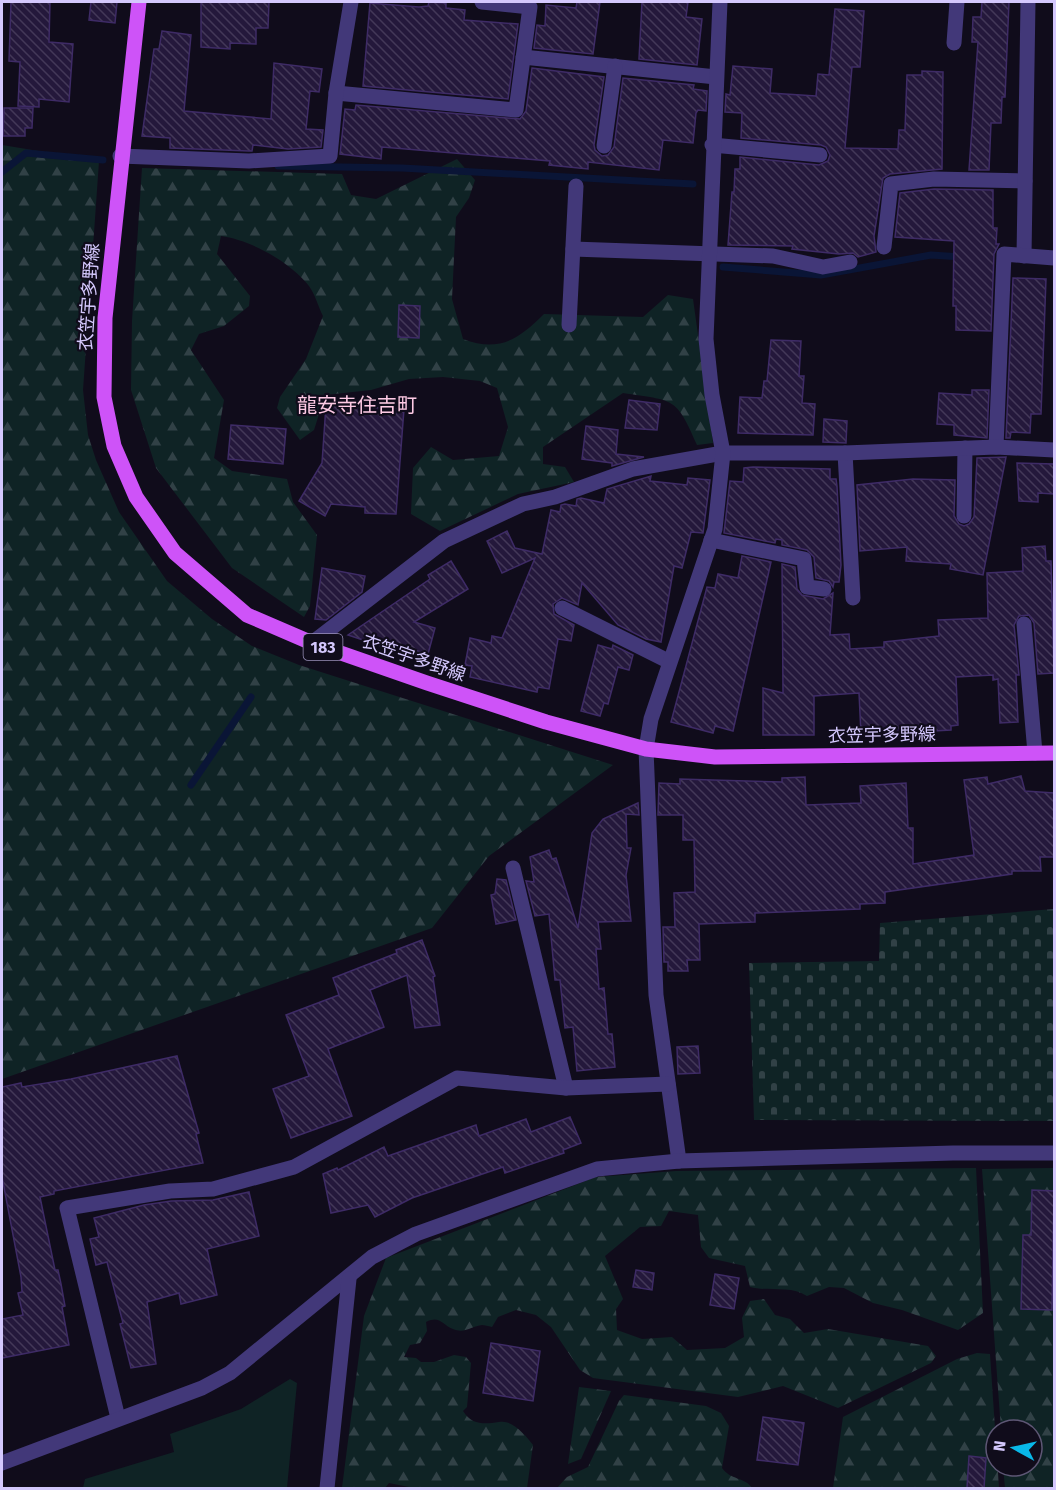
<svg xmlns="http://www.w3.org/2000/svg" width="1056" height="1490" font-family="'Fira Sans','Noto Sans JP',sans-serif">
	<style>
		.green { fill: #0f2325 }
		.forest { fill: url(#forest-firs) }
		.cemetery { fill: url(#cemetery-stones) }
		.lines { fill: none; stroke-linecap: round; stroke-linejoin: round }
		.stream { stroke: #0a1536; stroke-width: 7 }
		.building { fill: url(#building-back-hatch); stroke: #3e2b66; stroke-width: 1.5 }
		.minor { stroke: #423879; stroke-width: 15 }
		.primary { stroke: #ce53f8; stroke-width: 15 }
		.labels { text-anchor: middle; dominant-baseline: central; stroke-width: 4.5; stroke-linejoin: round; paint-order: stroke }
		.shield { fill: #100c1b; stroke: #9990b9; stroke-width: 1.5 }
		.shield-label { font-size: 16px; font-weight: bold; fill: #d4c8fd }
		.street-label { font-size: 18px; fill: #d4c8fd; stroke: #100c1b }
		.neighbourhood-label { font-size: 20px; fill: #fdcae4; stroke: #100c1b }
	</style>
	<defs>
		<pattern id="forest-firs" width="22" height="20" patternUnits="userSpaceOnUse" patternTransform="scale(1.5)"><rect width="22" height="20" fill="#0f2325"/><path d="M5 1l3.5 6h-7zM16 11l3.5 6h-7z" fill="#314146"/></pattern>
		<pattern id="cemetery-stones" width="16" height="16" patternUnits="userSpaceOnUse" patternTransform="scale(1.5)"><rect width="16" height="16" fill="#0f2325"/><path d="M2 7V4a2 2 0 0 1 4 0v3zM10 15v-3a2 2 0 0 1 4 0v3z" fill="#314146"/></pattern>
		<pattern id="building-back-hatch" width="6" height="6" patternUnits="userSpaceOnUse" patternTransform="scale(1.5)"><rect width="6" height="6" fill="#24183b"/><path d="M-1 5l2 2M0 0l6 6M5-1l2 2" fill="none" stroke="#433858"/></pattern>
	</defs>
	<rect width="100%" height="100%" fill="#100c1b"/>
	<!-- green -->
	<polygon class="green" points="290,1379 297,1383 287,1488 83,1488 85,1479 174,1452 170,1434 241,1409"/>
	<!-- forest -->
	<g class="forest">
		<polygon points="2,145 99,161 83,390 88,435 96,460 119,512 167,581 212,619 252,646 299,665 613,765 489,856 432,928 2,1079"/>
		<path d="M457,159L475,180L469,198L456,217L452,299L463,339C499,353 519,339 544,314L643,317L668,295L693,299L713,443L697,445C676,396 674,401 623,393L543,447V464L565,467L574,482L518,494L440,531L411,514L413,468L431,447L453,460L499,456L508,427L497,388L480,381L443,377L409,379L371,390L325,395L314,430L300,440L277,408L280,397L306,359L323,316C318,306 315,294 309,286C290,262 251,240 221,236L217,254L250,296L249,306L224,326L199,334L191,350L224,400L214,458L232,471L287,479L293,502L317,535L310,606L304,617L232,568L156,468L131,390L132,321L142,168L342,174L351,195L376,199Z"/>
		<path d="M976,1168L983,1313L958,1330L902,1310L873,1303L844,1288L829,1287L807,1296C790,1285 769,1292 750,1287L745,1266L709,1258L701,1247L698,1215L669,1211L661,1226L640,1227L605,1256L623,1299L616,1309L617,1330L642,1339L672,1337L687,1350L725,1348L744,1337L742,1318L750,1301L764,1299L775,1315L790,1319L804,1333L828,1329L928,1346L936,1356L931,1363L838,1408L783,1386L738,1397L593,1378L580,1370L551,1327L536,1315L516,1310L498,1317L492,1327C488,1326 485,1325 482,1325C472,1326 465,1334 453,1329C442,1325 440,1315 426,1322L427,1331L420,1343L410,1345L404,1357L416,1358L421,1362H434L454,1355L466,1357L471,1363L467,1407L463,1411C472,1426 486,1424 499,1422C512,1419 526,1436 533,1445L527,1488H414L389,1483L385,1488H342L364,1316L386,1258L596,1177L676,1171Z"/>
		<polygon points="1054,1168 1054,1488 1005,1488 1003,1466 1032,1466 1032,1430 1001,1430 982,1169"/>
		<polygon points="977,1353 990,1354 999,1488 833,1488 843,1417 957,1359"/>
		<polygon points="579,1387 611,1391 581,1459 568,1464"/>
		<path d="M624,1395L706,1406L721,1413L729,1426L722,1468C730,1480 745,1477 752,1488H557L567,1477L588,1467L619,1401Z"/>
	</g>
	<!-- cemetery -->
	<polygon class="cemetery" points="1054,909 1054,1121 754,1120 749,963 879,961 880,923"/>
	<g class="lines">
		<!-- stream -->
		<g class="stream">
			<polyline points="278,166 402,168 693,184"/>
			<polyline points="2,172 26,153 103,160"/>
			<polyline points="723,267 821,275 931,255 962,257"/>
			<polyline points="191,785 251,697"/>
		</g>
	</g>
	<!-- building -->
	<g class="building">
		<polygon points="11,2 50,2 49,42 73,44 69,102 39,99 39,107 18,106 20,62 9,61"/>
		<polygon points="91,2 117,2 115,23 89,20"/>
		<polygon points="201,2 269,2 268,28 256,28 256,44 230,43 230,49 201,47"/>
		<polygon points="429,2 446,3 446,8 465,10 464,20 518,24 508,99 363,86 370,3 419,7 428,6"/>
		<polygon points="577,2 600,2 593,54 534,48 537,25 545,26 546,5 576,8"/>
		<polygon points="642,2 688,2 686,17 702,19 697,65 639,59"/>
		<polygon points="982,2 1009,2 1005,97 1002,97 1001,123 991,123 989,170 969,170 978,42 972,42 973,17 981,17"/>
		<polygon points="835,9 864,11 860,67 852,67 845,148 898,149 899,130 905,130 907,75 922,75 922,71 943,72 942,169 890,174 883,178 874,236 876,252 858,257 853,253 839,254 792,249 793,246 728,245 732,192 734,192 735,169 740,169 740,157 819,165 828,161 830,155 826,147 821,145 741,138 742,113 725,112 726,94 730,95 733,66 772,69 770,93 816,96 818,74 829,75"/>
		<polygon points="162,31 191,35 184,111 271,119 274,63 322,69 319,92 310,91 306,129 323,130 321,147 288,149 253,145 252,151 249,151 170,148 170,138 142,136 154,49 159,49"/>
		<polygon points="532,68 604,77 594,145 595,150 602,156 608,155 614,147 623,78 694,85 693,89 707,91 706,111 698,110 696,113 693,143 663,140 659,170 588,162 588,169 549,165 550,161 382,147 381,159 340,154 345,109 355,110 356,105 520,119 526,111"/>
		<polygon points="4,108 33,108 32,128 25,128 25,136 3,136"/>
		<polygon points="934,189 993,190 993,228 997,228 996,244 999,244 994,254 991,331 956,330 956,306 953,306 954,241 895,237 900,193"/>
		<polygon points="1013,278 1046,279 1041,414 1031,414 1030,433 1011,432 1010,438 1006,438"/>
		<polygon points="399,305 420,306 419,338 398,337"/>
		<polygon points="771,340 801,341 799,376 804,376 802,403 815,404 813,435 738,433 740,397 762,398 764,381 767,381"/>
		<polygon points="972,390 989,390 987,438 954,435 954,425 937,424 939,393 972,395"/>
		<polygon points="629,400 660,404 657,430 625,428"/>
		<polygon points="326,405 404,409 396,514 365,513 365,507 331,504 325,516 299,501 322,463"/>
		<polygon points="824,419 847,421 846,443 823,442"/>
		<polygon points="231,425 286,429 283,464 228,459"/>
		<polygon points="586,426 618,430 616,454 644,457 612,466 612,463 582,459"/>
		<polygon points="1006,457 983,575 950,569 951,564 906,561 907,547 860,551 857,485 913,479 955,480 954,516 959,524 964,526 969,524 974,517 977,458"/>
		<polygon points="1017,463 1054,464 1054,494 1038,493 1038,502 1019,501"/>
		<polygon points="753,467 830,469 830,479 836,479 837,486 841,565 839,582 834,582 833,587 829,581 816,578 814,557 807,550 782,545 782,540 776,539 775,543 724,533 730,481 743,482 744,468"/>
		<polygon points="651,476 650,481 687,485 688,478 710,480 703,533 691,532 682,568 674,566 661,642 646,639 618,625 582,583 578,605 562,598 553,604 554,614 574,625 571,641 558,639 549,689 538,687 537,692 470,677 472,666 465,665 470,638 491,643 492,636 502,638 535,558 502,573 487,541 507,531 515,548 542,554 551,510 560,512 561,505 565,504 576,506 577,499 581,498 604,503 607,489"/>
		<polygon points="1045,546 1046,561 1051,561 1054,673 1038,674 1034,623 1029,615 1019,616 1014,625 1019,675 1016,675 1018,722 1000,723 998,679 993,680 993,675 956,677 958,725 951,726 951,730 861,735 859,693 814,696 814,735 763,735 763,688 783,693 782,564 795,567 797,589 802,595 823,599 833,593 830,635 849,634 850,649 884,647 884,642 939,636 938,620 988,618 987,573 1023,571 1022,548"/>
		<polygon points="742,556 771,562 733,731 715,726 713,733 671,722 707,587 715,588 718,574 738,578"/>
		<polygon points="451,561 468,589 414,622 435,628 428,654 386,642 384,647 348,635 430,579 428,575"/>
		<polygon points="322,568 365,576 362,592 326,620 315,619"/>
		<polygon points="598,645 612,649 613,645 633,655 629,670 618,667 608,704 604,703 600,716 581,711"/>
		<polygon points="1021,776 1025,791 1054,793 1054,857 1040,857 1041,871 1012,871 1012,874 885,892 885,903 860,904 860,909 755,913 755,922 699,924 700,960 687,960 688,971 668,971 668,962 664,962 663,927 675,927 674,893 695,892 694,840 683,840 683,815 658,815 659,783 680,784 680,779 782,782 782,778 805,777 806,805 861,803 860,786 906,783 908,828 913,828 913,864 974,855 964,780 987,777 988,784"/>
		<polygon points="638,803 639,815 626,814 627,848 631,848 626,875 631,921 598,922 601,949 596,949 599,989 604,988 608,1034 612,1034 615,1067 577,1071 573,1027 565,1028 560,980 555,980 549,914 535,916 526,881 534,882 530,857 549,850 552,859 556,858 578,928 592,833 603,819"/>
		<polygon points="497,879 506,880 516,920 496,924 491,895 495,894"/>
		<polygon points="422,940 435,976 433,977 440,1025 415,1028 407,975 370,990 384,1027 328,1049 352,1116 291,1138 273,1089 309,1076 286,1015 339,995 333,978 397,953 396,950"/>
		<polygon points="698,1046 700,1073 678,1074 677,1047"/>
		<polygon points="177,1056 199,1133 196,1134 203,1163 54,1191 54,1194 40,1197 55,1270 58,1270 61,1284 65,1306 62,1307 69,1345 2,1358 2,1319 23,1315 18,1293 22,1292 21,1277 2,1177 2,1087 21,1083 22,1087 71,1079"/>
		<polygon points="570,1117 581,1143 563,1150 564,1153 505,1173 503,1167 412,1198 375,1217 368,1205 331,1213 323,1174 337,1168 338,1170 384,1147 388,1156 476,1125 479,1136 526,1119 531,1132"/>
		<polygon points="1032,1190 1054,1191 1052,1310 1021,1309 1023,1235 1031,1235"/>
		<polygon points="249,1192 259,1236 207,1249 217,1295 181,1304 179,1293 147,1302 156,1364 131,1368 120,1324 123,1323 107,1262 96,1265 90,1239 99,1237 94,1218 144,1205 171,1201 213,1200"/>
		<polygon points="636,1270 654,1273 652,1290 633,1287"/>
		<polygon points="715,1274 739,1278 734,1309 710,1305"/>
		<polygon points="491,1343 540,1351 533,1401 483,1393"/>
		<polygon points="763,1417 804,1423 798,1465 757,1460"/>
		<polygon points="969,1456 986,1458 984,1488 967,1488"/>
	</g>
	<g class="lines">
		<!-- minor -->
		<g class="minor">
			<polyline points="954,43 957,2"/>
			<polyline points="523,57 716,77"/>
			<polyline points="336,93 516,110 530,7 482,2"/>
			<polyline points="712,145 820,155"/>
			<polyline points="604,146 615,66"/>
			<polyline points="120,156 249,161 330,156 336,93 351,2"/>
			<polyline points="884,247 891,184 934,179 1025,181"/>
			<polyline points="573,249 773,256 823,267 850,262"/>
			<polyline points="1024,256 1028,2"/>
			<polyline points="569,325 576,186"/>
			<polyline points="996,447 1004,254 1054,258"/>
			<polyline points="845,453 853,598"/>
			<polyline points="964,516 965,448"/>
			<polyline points="711,540 804,559 807,587 824,589"/>
			<polyline points="562,608 668,661"/>
			<polyline points="1024,624 1035,753"/>
			<polyline points="312,643 444,541 523,504 555,497 633,469 723,453 845,453 996,447 1054,450"/>
			<polyline points="513,868 566,1088"/>
			<polyline points="679,1161 656,995 646,749 651,719 715,529 723,453 712,395 706,339 720,2"/>
			<polyline points="118,1418 67,1208 170,1191 213,1189 294,1167 457,1078 566,1088 668,1084"/>
			<polyline points="2,1463 202,1388 230,1373 372,1257 416,1234 597,1169 679,1161 953,1153 1054,1153"/>
			<polyline points="327,1488 349,1279"/>
		</g>
		<!-- primary -->
		<polyline class="primary" points="139,2 105,318 104,397 114,446 136,497 175,553 247,615 312,643 427,683 546,722 646,749 715,757 1054,753"/>
	</g>
	<g class="labels">
		<!-- shield labels -->
		<rect class="shield" x="303.5" y="634" width="39" height="26" rx="4.5"/>
		<g class="shield-label">
			<text x="323" y="647">183</text>
		</g>
		<!-- street labels -->
		<g class="street-label">
			<text transform="translate(89 297) rotate(-86)">衣笠宇多野線</text>
			<text transform="translate(414 658) rotate(19)">衣笠宇多野線</text>
			<text transform="translate(882 735) rotate(-1)">衣笠宇多野線</text>
		</g>
		<!-- neighbourhood labels -->
		<g class="neighbourhood-label">
			<text x="357" y="405">龍安寺住吉町</text>
		</g>
	</g>
	<!-- border -->
	<rect width="1056" height="1490" fill="none" stroke="#d4c8fd" stroke-width="6"/>
	<!-- north arrow -->
	<g transform="translate(1014 1448) rotate(278)"><circle r="28" fill="#100c1b" stroke="#5e5775" stroke-width="1.5"/>
	<path d="M0-4.5L10 22L0 15L-10 22Z" fill="#09b8e8"/>
	<text y="-9" font-size="16" font-weight="bold" text-anchor="middle" fill="#d4c8fd">N</text>
	</g>
</svg>
